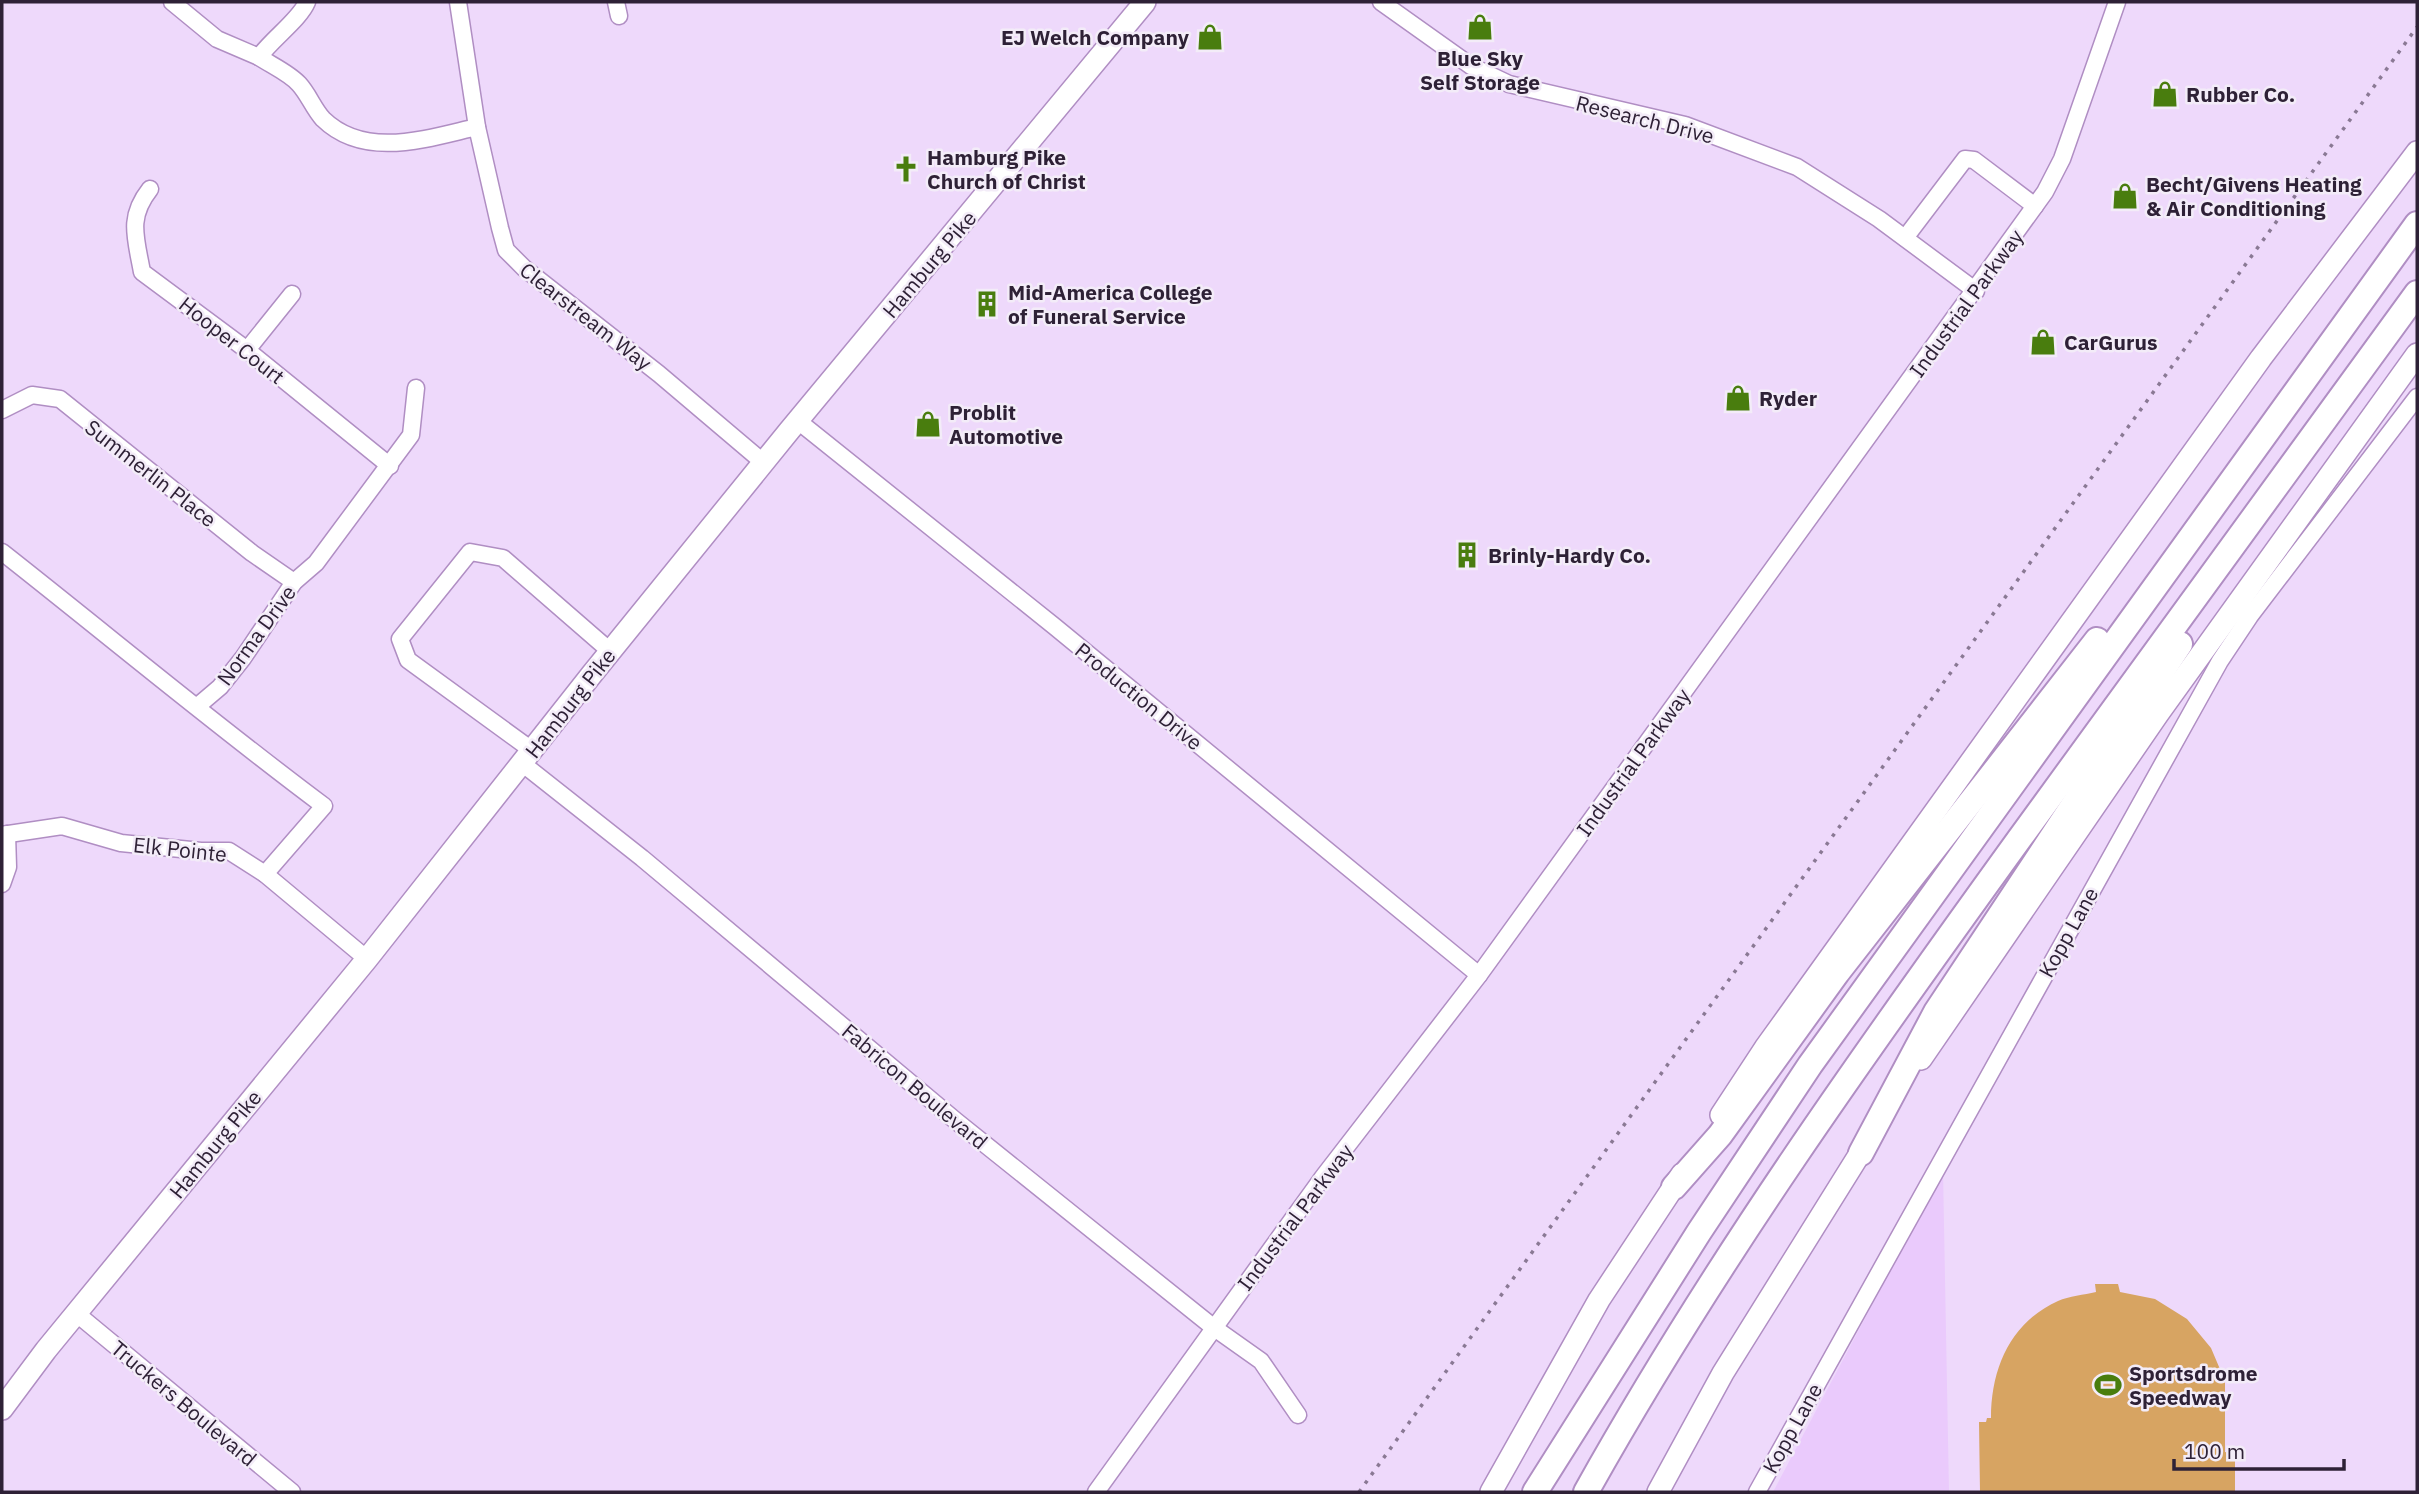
<svg xmlns="http://www.w3.org/2000/svg" width="2419" height="1494" font-family="'IBM Plex Sans',sans-serif">
	<style>
		.built { fill: #eacafc }
		.green { fill: #d7a462 }
		.lines { fill: none; stroke-linecap: round; stroke-linejoin: round }
		.minor-casing { stroke: #b08ec3; stroke-width: 19 }
		.major-casing { stroke: #b08ec3; stroke-width: 24 }
		.highway-casing { stroke: #b08ec3; stroke-width: 28 }
		.minor { stroke: #fff; stroke-width: 16 }
		.major { stroke: #fff; stroke-width: 21 }
		.highway { stroke: #fff; stroke-width: 24 }
		.rail { stroke: #8a7994; stroke-width: 3.5; stroke-dasharray: 3.5 7; stroke-linecap: butt }
		.labels { text-anchor: middle; dominant-baseline: central; stroke-width: 5; stroke-linejoin: round; paint-order: stroke }
		.poi-label { font-size: 21px; font-weight: bold; fill: #2e2136; stroke: #f3ecf8; text-anchor: start }
		.street-label { font-size: 21px; fill: #2e2136; stroke: #f3ecf8 }
	</style>
	<rect width="100%" height="100%" fill="#eed9fb"/>
	<!-- built -->
	<polygon class="built" points="1943,1171 1949,1492 1773,1492"/>
	<!-- green -->
	<path class="green" d="M2095,1284H2118L2120,1292L2155,1299L2187,1319L2211,1348L2225,1381V1452L2235,1454V1492H1980L1979,1422H1986L1987,1418H1991C1991,1368 2011,1322 2058,1301C2069,1296 2084,1295 2096,1292Z"/>
	<g class="lines">
		<!-- minor casing -->
		<g class="minor-casing">
			<g id="minor">
				<path d="M172,2L217,39L259,57C272,39 300,19 307,2"/>
				<polyline points="458,2 477,127 500,228 506,250 524,268 659,374 764,463"/>
				<polyline points="616,2 619,16"/>
				<polyline points="1381,2 1471,66 1509,84 1685,125 1797,167 1879,219 1976,291"/>
				<path d="M259,57C271,65 289,73 299,84C309,95 313,108 323,119C365,160 428,138 477,127"/>
				<path d="M150,189C127,218 136,238 142,272L247,350L390,466"/>
				<polyline points="1905,238 1965,159 1974,160 2035,206"/>
				<polyline points="247,350 292,294"/>
				<polyline points="2,410 32,395 60,399 252,553 294,582"/>
				<polyline points="798,421 1054,626 1479,975"/>
				<path d="M2,552C110,637 214,724 324,806L265,874"/>
				<polyline points="201,708 200,704 220,687 243,658 294,582 316,563 411,435 416,388"/>
				<polyline points="533,751 408,660 400,639 470,552 503,558 610,651"/>
				<polyline points="523,764 642,858 956,1121 1213,1327 1261,1361 1298,1415"/>
				<polyline points="2,835 62,826 121,843 201,851 229,851 265,874 367,959"/>
				<polyline points="2,884 8,867 7,834"/>
				<polyline points="77,1314 292,1492"/>
				<polyline points="1096,1492 1323,1177 1479,975 2045,192 2062,159 2117,2"/>
				<polyline points="1757,1492 2220,661 2250,616 2417,397"/>
			</g>
		</g>
		<!-- major casing -->
		<g class="major-casing">
			<g id="major">
				<polyline points="1921,1059 2158,714 2417,354"/>
				<polyline points="1721,1115 1765,1048 2261,358 2417,152"/>
				<polyline points="2,1409 46,1350 367,959 592,674 789,431 1145,2"/>
				<polyline points="1491,1492 1599,1300 1682,1174"/>
				<polyline points="1658,1492 1723,1373 1869,1139"/>
			</g>
		</g>
		<!-- highway casing -->
		<g class="highway-casing">
			<g id="highway">
				<polyline points="1861,1153 1936,1012 2180,644"/>
				<polyline points="1674,1187 1720,1135 1837,973 2097,640"/>
				<polyline points="1535,1492 1699,1232 1810,1065 2417,224"/>
				<path d="M1586,1492C1714,1263 1866,1051 2020,838C2152,656 2284,474 2417,293"/>
			</g>
		</g>
		<!-- minor -->
		<use href="#minor" class="minor"/>
		<!-- major -->
		<use href="#major" class="major"/>
		<!-- highway -->
		<use href="#highway" class="highway"/>
		<!-- rail -->
		<polyline class="rail" points="1359,1492 2417,27"/>
	</g>
	<!-- icons -->
	<defs>
		<g id="shop-bare" transform="scale(2.1)"><path d="M-5-2.5h2.3a2.7 3.5 0 0 1 5.4 0H5L5.5 6h-11ZM-1.5-2.5h3a1.5 2.3 0 0 0-3 0Z" fill="#497d0e" stroke="#f3ecf8" stroke-width="2.5" paint-order="stroke"/></g>
		<g id="church-bare" transform="scale(2.1)"><path d="M-1.2-6h2.4v3.5h3.3v2.4h-3.3V6h-2.4V-.1h-3.3v-2.4h3.3Z" fill="#497d0e" stroke="#f3ecf8" stroke-width="2.5" paint-order="stroke"/></g>
		<g id="building-bare" transform="scale(2.1)"><path d="M-4-6H4V6H1V3H-1V6H-4ZM-2.5-4.3h1.7v1.8h-1.7ZM.8-4.3h1.7v1.8H.8ZM-2.5-1h1.7V.8h-1.7ZM.8-1h1.7V.8H.8Z" fill="#497d0e" stroke="#f3ecf8" stroke-width="2.5" paint-order="stroke"/></g>
		<g id="stadium-bare" transform="scale(2.1)"><path d="M0-5a6.5 5 0 1 0 0 10a6.5 5 0 1 0 0-10ZM-3.5-1.8h7v3.6h-7Z" fill="#497d0e" stroke="#f3ecf8" stroke-width="2.5" paint-order="stroke"/></g>
	</defs>
	<g fill-rule="evenodd">
		<use href="#shop-bare" x="1480" y="27"/>
		<use href="#shop-bare" x="1210" y="37"/>
		<use href="#shop-bare" x="2165" y="94"/>
		<use href="#church-bare" x="906" y="169"/>
		<use href="#shop-bare" x="2125" y="196"/>
		<use href="#building-bare" x="987" y="304"/>
		<use href="#shop-bare" x="2043" y="342"/>
		<use href="#shop-bare" x="1738" y="398"/>
		<use href="#shop-bare" x="928" y="424"/>
		<use href="#building-bare" x="1467" y="555"/>
		<use href="#stadium-bare" x="2108" y="1385"/>
	</g>
	<g class="labels">
		<!-- poi labels -->
		<g class="poi-label">
			<text x="1189" y="37" text-anchor="end">EJ Welch Company</text>
			<text x="1480" y="58" text-anchor="middle">Blue Sky<tspan x="1480" dy="24">Self Storage</tspan></text>
			<text x="2186" y="94">Rubber Co.</text>
			<text x="927" y="157">Hamburg Pike<tspan x="927" dy="24">Church of Christ</tspan></text>
			<text x="2146" y="184">Becht/Givens Heating<tspan x="2146" dy="24">&amp; Air Conditioning</tspan></text>
			<text x="1008" y="292">Mid-America College<tspan x="1008" dy="24">of Funeral Service</tspan></text>
			<text x="2064" y="342">CarGurus</text>
			<text x="1759" y="398">Ryder</text>
			<text x="949" y="412">Problit<tspan x="949" dy="24">Automotive</tspan></text>
			<text x="1488" y="555">Brinly-Hardy Co.</text>
			<text x="2129" y="1373">Sportsdrome<tspan x="2129" dy="24">Speedway</tspan></text>
		</g>
		<!-- street labels -->
		<g class="street-label">
			<text transform="translate(1645 119) rotate(14)">Research Drive</text>
			<text transform="translate(929 264) rotate(-50)">Hamburg Pike</text>
			<text transform="translate(1966 303) rotate(-54)">Industrial Parkway</text>
			<text transform="translate(586 316) rotate(38)">Clearstream Way</text>
			<text transform="translate(232 340) rotate(38)">Hooper Court</text>
			<text transform="translate(151 473) rotate(38)">Summerlin Place</text>
			<text transform="translate(256 635) rotate(-54)">Norma Drive</text>
			<text transform="translate(1139 696) rotate(39)">Production Drive</text>
			<text transform="translate(570 703) rotate(-52)">Hamburg Pike</text>
			<text transform="translate(1633 762) rotate(-54)">Industrial Parkway</text>
			<text transform="translate(180 849) rotate(6)">Elk Pointe</text>
			<text transform="translate(2068 932) rotate(-61)">Kopp Lane</text>
			<text transform="translate(915 1086) rotate(40)">Fabricon Boulevard</text>
			<text transform="translate(215 1144) rotate(-51)">Hamburg Pike</text>
			<text transform="translate(1295 1217) rotate(-53)">Industrial Parkway</text>
			<text transform="translate(184 1403) rotate(40)">Truckers Boulevard</text>
			<text transform="translate(1792 1428) rotate(-61)">Kopp Lane</text>
		</g>
	</g>
	<!-- border -->
	<rect width="2419" height="1494" fill="none" stroke="#2e2136" stroke-width="7"/>
	<!-- scale -->
	<path d="M2174 1459v10h170v-10" fill="none" stroke="#2e2136" stroke-width="3.5"/>
	<text x="2184" y="1459" font-size="21" fill="#2e2136" stroke="#f3ecf8" stroke-width="5" paint-order="stroke">100 m</text>
</svg>
